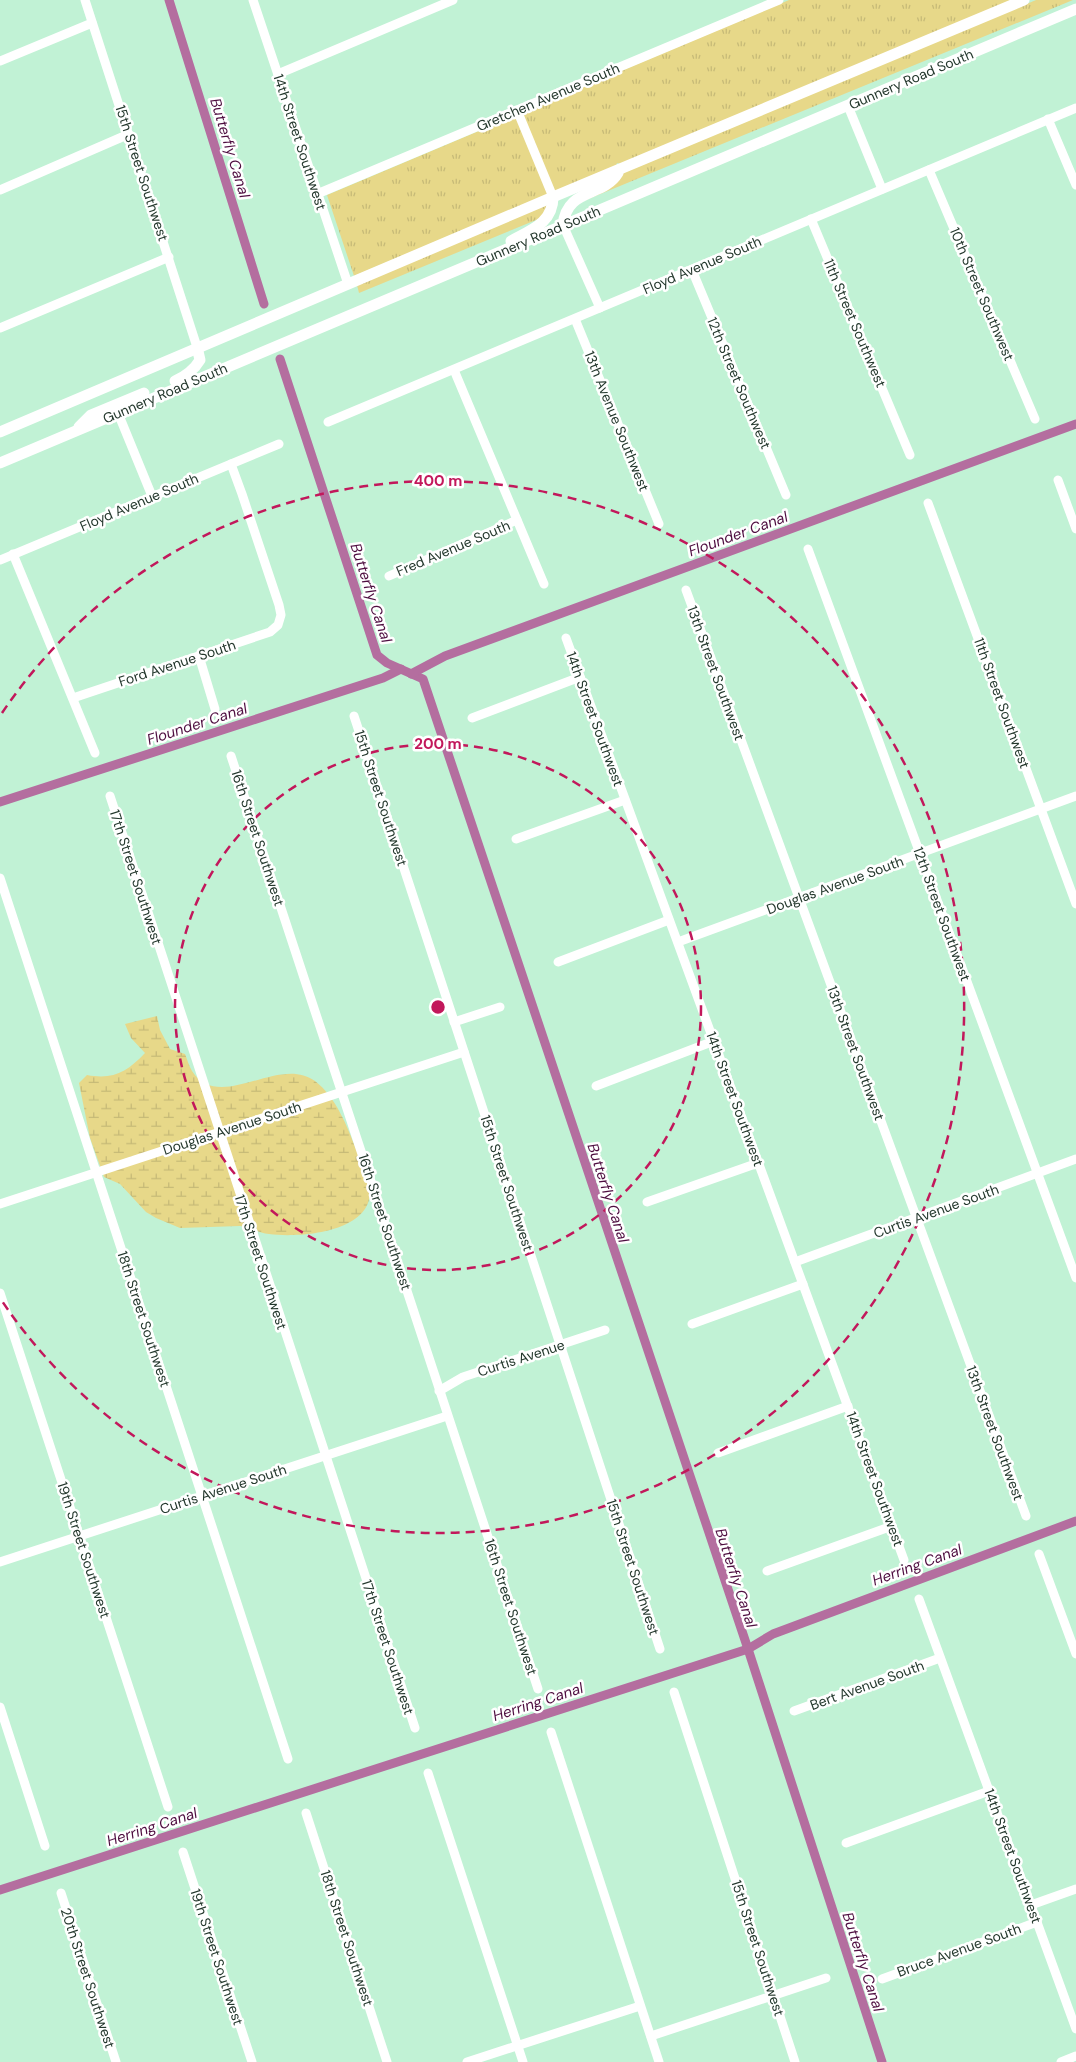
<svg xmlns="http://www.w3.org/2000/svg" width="1076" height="2062" font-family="'DM Sans',sans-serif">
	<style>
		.grass { fill: url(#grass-tufts) }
		.wetland { fill: url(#wetland-marsh) }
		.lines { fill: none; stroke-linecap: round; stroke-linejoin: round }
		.canal { stroke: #b46e9f; stroke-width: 9 }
		.minor { stroke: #fff; stroke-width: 9 }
		.major { stroke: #fff; stroke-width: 11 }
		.ring { fill: none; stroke: #c2185b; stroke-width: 2.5; stroke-dasharray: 9 6 }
		.labels { text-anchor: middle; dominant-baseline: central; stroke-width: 5; stroke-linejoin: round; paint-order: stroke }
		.street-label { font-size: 14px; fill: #24382d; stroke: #fff }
		.water-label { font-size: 15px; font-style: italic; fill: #4e0e40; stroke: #fff }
		.centre { fill: #c2185b; stroke: #fff; stroke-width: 2.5 }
		.ring-label { font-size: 15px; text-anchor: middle; font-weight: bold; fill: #c2185b; stroke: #fff; stroke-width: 5; stroke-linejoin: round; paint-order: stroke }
	</style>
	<defs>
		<pattern id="grass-tufts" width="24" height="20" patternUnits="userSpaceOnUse" patternTransform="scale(1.25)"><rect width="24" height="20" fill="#e7d889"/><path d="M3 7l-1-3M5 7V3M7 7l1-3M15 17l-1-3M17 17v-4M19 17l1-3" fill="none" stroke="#c6ba77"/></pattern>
		<pattern id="wetland-marsh" width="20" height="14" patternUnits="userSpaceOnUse" patternTransform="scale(1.25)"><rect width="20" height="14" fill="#e7d889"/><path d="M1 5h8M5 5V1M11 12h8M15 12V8" fill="none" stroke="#c6ba77"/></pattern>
	</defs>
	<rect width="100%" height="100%" fill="#c1f2d5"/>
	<!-- grass -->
	<g class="grass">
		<polygon points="789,0 1012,0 620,164 617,163 616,166 354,276 327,195"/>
		<polygon points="1036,0 1073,0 581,202 623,173"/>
		<polygon points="548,204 541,218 359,293 357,285"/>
	</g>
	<!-- wetland -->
	<path class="wetland" d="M157,1016L160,1030L170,1049L185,1054C187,1059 189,1066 192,1071C220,1114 278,1054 315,1081C336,1097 347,1126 356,1149C360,1159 370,1181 370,1192C370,1233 298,1238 269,1234C259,1233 251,1227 240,1226L180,1228L156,1218L146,1212L120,1184L104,1177L90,1138L79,1083L87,1075C113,1080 127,1072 145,1053L131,1038L125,1024Z"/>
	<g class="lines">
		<!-- canal -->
		<g class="canal">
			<polyline points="169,0 264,304"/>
			<polyline points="280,359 377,655 387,663 423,679 748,1649 882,2062"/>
			<polyline points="411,674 445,656 1076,424"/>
			<polyline points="0,802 383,678 401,669"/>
			<polyline points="0,1890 748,1649 773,1634 1076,1521"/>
		</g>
		<!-- minor -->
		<g class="minor">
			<polyline points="85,0 197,347"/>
			<polyline points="253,0 348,284"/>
			<polyline points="0,61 92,23"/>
			<polyline points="278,74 453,0"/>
			<polyline points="848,106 882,189"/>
			<polyline points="517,110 553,197"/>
			<polyline points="1048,119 1076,185"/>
			<polyline points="929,170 1035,419"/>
			<polyline points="0,190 129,134"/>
			<polyline points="317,194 779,0"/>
			<polyline points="811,219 910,455"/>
			<polyline points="563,225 600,308"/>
			<polyline points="692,270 786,495"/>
			<polyline points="575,319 659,524"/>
			<polyline points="0,328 169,257"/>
			<polyline points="454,370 544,584"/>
			<polyline points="118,413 152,496"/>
			<polyline points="328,422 1076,108"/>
			<polyline points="1058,480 1076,529"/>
			<polyline points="928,503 1076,904"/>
			<polyline points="808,549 1076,1278"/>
			<polyline points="13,554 95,753"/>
			<polyline points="0,560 279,444"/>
			<polyline points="389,576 517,520"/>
			<polyline points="686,590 1026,1516"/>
			<polyline points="566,638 904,1560"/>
			<polyline points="199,656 215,709"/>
			<polyline points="73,698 270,632 278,625 281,615 279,605 242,494 231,464"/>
			<polyline points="354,716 660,1649"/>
			<polyline points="472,718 580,677"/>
			<polyline points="231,756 538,1689"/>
			<polyline points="110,796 415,1728"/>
			<polyline points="516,839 625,800"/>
			<polyline points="0,878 288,1759"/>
			<polyline points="678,942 1076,796"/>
			<polyline points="558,962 669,920"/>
			<polyline points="454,1022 500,1007"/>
			<polyline points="596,1086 714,1041"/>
			<polyline points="647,1202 758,1163"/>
			<polyline points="0,1204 464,1052"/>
			<polyline points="795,1262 1076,1159"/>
			<polyline points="0,1293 168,1807"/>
			<polyline points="692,1324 803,1284"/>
			<polyline points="439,1391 463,1377 605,1330"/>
			<polyline points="718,1453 848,1406"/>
			<polyline points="1039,1554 1076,1654"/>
			<polyline points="0,1562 447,1416"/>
			<polyline points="767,1571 892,1526"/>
			<polyline points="919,1599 1076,2029"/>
			<polyline points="674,1692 795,2062"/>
			<polyline points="0,1707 45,1846"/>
			<polyline points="794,1711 940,1658"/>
			<polyline points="551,1732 659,2062"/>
			<polyline points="428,1773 523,2062"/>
			<polyline points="306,1813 387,2062"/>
			<polyline points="846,1843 989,1791"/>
			<polyline points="183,1852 252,2062"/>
			<polyline points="61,1893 116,2062"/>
			<polyline points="1031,1905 1076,1889"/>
			<polyline points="882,1979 1037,1922"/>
			<polyline points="651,2036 826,1978"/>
			<polyline points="467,2062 640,2006"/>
			<polyline points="1061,2062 1076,2056"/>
		</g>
		<!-- major -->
		<g class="major">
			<path d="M563,225C567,187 603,198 618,173"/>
			<path d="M511,241C531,230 553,223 553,197"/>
			<path d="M175,381C186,376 194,370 200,360L197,347"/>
			<polyline points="79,427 91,415 144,393"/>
			<polyline points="0,432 553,197 1024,0"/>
			<path d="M0,463C358,311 717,161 1076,9"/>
		</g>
	</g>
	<!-- distance rings -->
	<g class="ring">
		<circle cx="438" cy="1007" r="263"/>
		<path d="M2 713A526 526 0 1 1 2 1301"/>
	</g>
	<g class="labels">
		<!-- street labels -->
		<g class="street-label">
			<text transform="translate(911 79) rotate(-23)">Gunnery Road South</text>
			<text transform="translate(548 97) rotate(-23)">Gretchen Avenue South</text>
			<text transform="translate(300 142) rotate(72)">14th Street Southwest</text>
			<text transform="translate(142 173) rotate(72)">15th Street Southwest</text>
			<text transform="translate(538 236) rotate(-23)">Gunnery Road South</text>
			<text transform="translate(702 265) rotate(-23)">Floyd Avenue South</text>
			<text transform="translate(982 294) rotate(67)">10th Street Southwest</text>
			<text transform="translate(855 323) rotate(67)">11th Street Southwest</text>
			<text transform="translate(739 383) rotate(67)">12th Street Southwest</text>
			<text transform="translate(165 393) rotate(-23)">Gunnery Road South</text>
			<text transform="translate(617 421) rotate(68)">13th Avenue Southwest</text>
			<text transform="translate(139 502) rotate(-23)">Floyd Avenue South</text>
			<text transform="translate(453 548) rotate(-23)">Fred Avenue South</text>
			<text transform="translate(177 663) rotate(-18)">Ford Avenue South</text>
			<text transform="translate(716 673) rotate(70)">13th Street Southwest</text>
			<text transform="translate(1002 703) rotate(70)">11th Street Southwest</text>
			<text transform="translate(595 719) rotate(70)">14th Street Southwest</text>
			<text transform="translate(381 798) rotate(72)">15th Street Southwest</text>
			<text transform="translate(258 838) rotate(72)">16th Street Southwest</text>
			<text transform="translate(136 877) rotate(72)">17th Street Southwest</text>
			<text transform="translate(835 885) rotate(-20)">Douglas Avenue South</text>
			<text transform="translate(942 914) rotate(70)">12th Street Southwest</text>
			<text transform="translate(856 1053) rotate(70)">13th Street Southwest</text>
			<text transform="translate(735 1099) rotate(70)">14th Street Southwest</text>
			<text transform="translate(232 1128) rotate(-18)">Douglas Avenue South</text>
			<text transform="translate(507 1183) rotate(72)">15th Street Southwest</text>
			<text transform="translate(936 1211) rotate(-20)">Curtis Avenue South</text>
			<text transform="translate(385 1222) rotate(72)">16th Street Southwest</text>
			<text transform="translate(261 1262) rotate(72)">17th Street Southwest</text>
			<text transform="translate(144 1319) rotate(72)">18th Street Southwest</text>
			<text transform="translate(521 1358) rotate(-18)">Curtis Avenue</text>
			<text transform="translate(995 1433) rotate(70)">13th Street Southwest</text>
			<text transform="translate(875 1479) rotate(70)">14th Street Southwest</text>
			<text transform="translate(223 1489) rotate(-18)">Curtis Avenue South</text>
			<text transform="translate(84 1550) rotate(72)">19th Street Southwest</text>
			<text transform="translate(633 1567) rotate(72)">15th Street Southwest</text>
			<text transform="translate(511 1607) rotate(72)">16th Street Southwest</text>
			<text transform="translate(388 1647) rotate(72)">17th Street Southwest</text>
			<text transform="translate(867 1685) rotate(-20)">Bert Avenue South</text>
			<text transform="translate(1013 1856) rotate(70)">14th Street Southwest</text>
			<text transform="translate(347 1938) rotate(72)">18th Street Southwest</text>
			<text transform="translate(758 1948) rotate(72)">15th Street Southwest</text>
			<text transform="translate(959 1950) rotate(-20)">Bruce Avenue South</text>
			<text transform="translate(217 1957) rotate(72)">19th Street Southwest</text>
			<text transform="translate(88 1978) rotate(72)">20th Street Southwest</text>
		</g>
		<!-- water labels -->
		<g class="water-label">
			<text transform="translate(230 148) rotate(73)">Butterfly Canal</text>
			<text transform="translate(738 534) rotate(-20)">Flounder Canal</text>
			<text transform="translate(371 593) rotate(72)">Butterfly Canal</text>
			<text transform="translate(197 724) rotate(-18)">Flounder Canal</text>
			<text transform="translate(608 1193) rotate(72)">Butterfly Canal</text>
			<text transform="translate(917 1565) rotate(-20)">Herring Canal</text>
			<text transform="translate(736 1578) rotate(72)">Butterfly Canal</text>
			<text transform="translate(538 1702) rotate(-18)">Herring Canal</text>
			<text transform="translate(152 1827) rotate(-18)">Herring Canal</text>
			<text transform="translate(863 1962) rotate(72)">Butterfly Canal</text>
		</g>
	</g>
	<circle cx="438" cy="1007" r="8" class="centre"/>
	<g class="ring-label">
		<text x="438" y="486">400 m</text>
		<text x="438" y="749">200 m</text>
	</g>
</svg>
